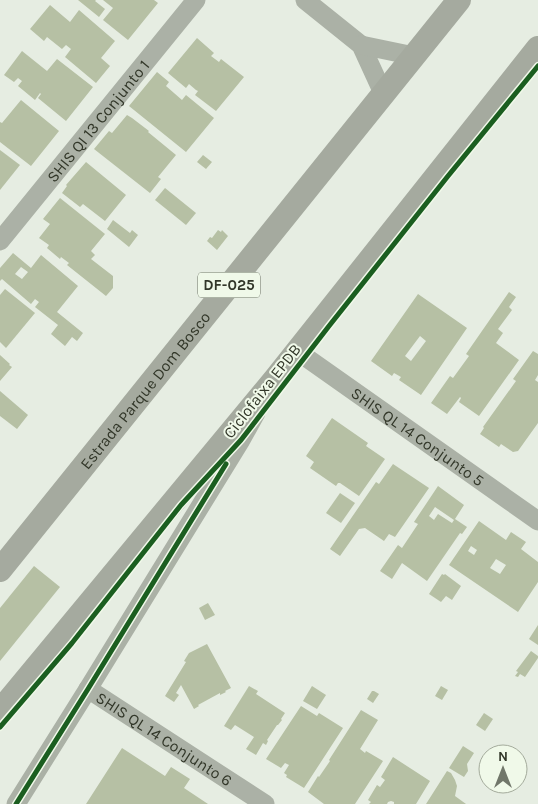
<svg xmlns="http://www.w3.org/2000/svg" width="538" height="804" font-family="Karla,sans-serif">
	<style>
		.building { fill: #b6c0a4; fill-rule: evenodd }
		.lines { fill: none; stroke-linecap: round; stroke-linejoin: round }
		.minor { stroke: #abb1a6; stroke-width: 19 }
		.major { stroke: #a5aa9f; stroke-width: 24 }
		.cycleway-casing { stroke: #f0f9e9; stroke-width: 8 }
		.cycleway { stroke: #1b5e20; stroke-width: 5 }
		.labels { text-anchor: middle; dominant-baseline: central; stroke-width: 4; stroke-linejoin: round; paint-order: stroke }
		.shield { fill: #f0f9e9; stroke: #6b7163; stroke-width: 1 }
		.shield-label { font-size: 15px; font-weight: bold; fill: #323729 }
		.street-label { font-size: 16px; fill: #323729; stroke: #f0f9e9 }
	</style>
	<rect width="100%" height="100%" fill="#e6ede2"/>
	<!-- building -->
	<g class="building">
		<polygon points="78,0 96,0 95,1 105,9 99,17"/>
		<polygon points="103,0 154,0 158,3 128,40 103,20 113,8"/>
		<polygon points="50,5 70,22 79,10 115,41 101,58 110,66 96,83 65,57 71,49 66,45 62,49 47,37 44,41 30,29"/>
		<polygon points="197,38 214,53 211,56 219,62 221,59 244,77 216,111 195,95 198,91 196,90 189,84 186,88 168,73"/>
		<polygon points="22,51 47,71 57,59 93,87 66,121 38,98 41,94 40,93 35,100 18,86 22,81 18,78 14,82 4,75"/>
		<polygon points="157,72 169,82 166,86 182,100 186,95 214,118 186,152 129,106"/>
		<polygon points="21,100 59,131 31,166 0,142 0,122 2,123"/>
		<polygon points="127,115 132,118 149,131 148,132 176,155 158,177 161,179 150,193 94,149 109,131 112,133"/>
		<polygon points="0,150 20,165 0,190"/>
		<polygon points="203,155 212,162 206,169 197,162"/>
		<polygon points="86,162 126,195 105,221 83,204 80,207 62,193 67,186 66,185"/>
		<polygon points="165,188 196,213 186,225 155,200"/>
		<polygon points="60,198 105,234 91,251 95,255 91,259 113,276 113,288 106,296 67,265 69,263 61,257 60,259 47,248 49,245 39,238 50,224 43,219"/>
		<polygon points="113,220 130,233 132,230 138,235 129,247 107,229"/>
		<polygon points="218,230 221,232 222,230 228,236 217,250 207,241 210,237 212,238"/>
		<path d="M13,253L31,268L41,255L78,286L57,312L83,333L77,341L72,337L65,346L51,334L58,325L35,307L39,302L35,299L31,304L2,279L0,281V268ZM21,267L28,272L22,279L15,274Z"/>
		<polygon points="5,289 35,313 6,348 0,342 0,295"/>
		<polygon points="509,292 516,297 509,307 512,310 498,329 503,333 496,343 519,360 479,416 459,402 461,398 460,397 447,414 431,403 450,376 453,378 469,356 466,354"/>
		<path d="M418,294L467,328L421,395L399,380L401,377L394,373L392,376L371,361ZM420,336L426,341L411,361L405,356Z"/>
		<polygon points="533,351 538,354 538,375 535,380 538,382 538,423 518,451 513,452 501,444 499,447 480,434 484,428 483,427 516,381 513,379"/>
		<polygon points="0,355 10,364 9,365 12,367 0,381"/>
		<polygon points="0,391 28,415 17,429 0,416"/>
		<polygon points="332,418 368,443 366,446 385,459 359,496 340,483 338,483 336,486 310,468 314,462 306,456"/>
		<polygon points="393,464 429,488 395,537 389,534 384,541 365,528 359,529 340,556 330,549 376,482 379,484"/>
		<path d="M438,486L464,505L455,519L467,527L462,534L460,533L427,581L402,563L392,579L380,571L398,545L402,548L418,524L414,522ZM435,507L454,520L452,523L438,514L434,520L429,516Z"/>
		<polygon points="340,493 355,503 341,523 326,513"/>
		<path d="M479,521L506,540L511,532L526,542L521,549L538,562V582L518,612L449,565ZM471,546L477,550L474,555L468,551ZM496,559L506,565L500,574L490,568Z"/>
		<polygon points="34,566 60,587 0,661 0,608"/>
		<polygon points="442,574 444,575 445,574 461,586 452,600 446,596 441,602 429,594"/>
		<polygon points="208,603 215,615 205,620 199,608"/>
		<polygon points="538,625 538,645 529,639"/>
		<polygon points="207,644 231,688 225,691 226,692 220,695 220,693 198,705 199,706 194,709 181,685 176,693 179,695 174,702 165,696 186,662 184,661 189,653"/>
		<polygon points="531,651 538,656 538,658 525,677 520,674 518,677 515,676 518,672 516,671"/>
		<polygon points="249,686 258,691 256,694 285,713 281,719 282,720 278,725 277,725 267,740 268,741 266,745 263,743 256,755 246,749 254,737 235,725 231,730 224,726"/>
		<polygon points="312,686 326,695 317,709 303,701"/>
		<polygon points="441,686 448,690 442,700 435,696"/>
		<polygon points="372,691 374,691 379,694 373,703 367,699"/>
		<polygon points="301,706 317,716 319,713 343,728 304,788 286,777 287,775 284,773 289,765 285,763 281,768 266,759"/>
		<polygon points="361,710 378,720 360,749 365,753 366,751 383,761 355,804 324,804 308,792 318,776 319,777 330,761 329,760"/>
		<polygon points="484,713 493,719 485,731 476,725"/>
		<polygon points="463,746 474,753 467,764 468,771 464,777 449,768"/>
		<polygon points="122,748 165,776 171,767 190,779 184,788 208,804 86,804"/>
		<polygon points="393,757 430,781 416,804 394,804 394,802 391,801 388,802 387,804 369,804 371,802 368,800 377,785 380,787 385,780 381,777"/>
		<polygon points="447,771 451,773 455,780 457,786 455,796 466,804 426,804"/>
	</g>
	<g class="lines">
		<!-- minor -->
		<g class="minor">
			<polyline points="305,0 361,45 383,93"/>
			<polyline points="361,45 414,56"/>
			<path id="s1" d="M0,241L196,0"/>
			<path id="s2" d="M297,351L538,521"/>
			<path id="s3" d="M88,689L265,804"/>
			<polyline points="16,804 88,689 241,440 256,413"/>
		</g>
		<!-- major -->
		<g class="major">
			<path id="s4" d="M0,570L459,0"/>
			<polyline points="0,711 276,378 538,48"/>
		</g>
		<!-- cycleway casing -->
		<g class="cycleway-casing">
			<g id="cycleway">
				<polyline points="0,727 72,643 181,505 241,440 329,326 448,176 538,66"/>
				<polyline points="16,804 88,689 226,464"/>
			</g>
		</g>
		<!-- cycleway -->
		<use href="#cycleway" class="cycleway"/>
	</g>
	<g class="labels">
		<!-- shield labels -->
		<rect class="shield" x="198" y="272.5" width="62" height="25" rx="4"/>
		<g class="shield-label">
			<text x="229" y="285">DF-025</text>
		</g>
		<!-- street labels -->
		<g class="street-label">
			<text stroke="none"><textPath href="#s1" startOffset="155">SHIS QI 13 Conjunto 1</textPath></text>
			<text stroke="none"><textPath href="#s4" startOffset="231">Estrada Parque Dom Bosco</textPath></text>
			<text transform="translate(262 391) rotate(-52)">Ciclofaixa EPDB</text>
			<text stroke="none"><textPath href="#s2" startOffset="148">SHIS QL 14 Conjunto 5</textPath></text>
			<text stroke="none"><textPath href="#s3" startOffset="91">SHIS QL 14 Conjunto 6</textPath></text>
		</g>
	</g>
	<!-- north arrow -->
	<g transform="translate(503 769)"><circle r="24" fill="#f0f9e9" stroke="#a4ab9c"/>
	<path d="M0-4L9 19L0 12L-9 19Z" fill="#71776a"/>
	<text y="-8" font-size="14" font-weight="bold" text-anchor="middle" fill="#323729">N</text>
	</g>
</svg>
